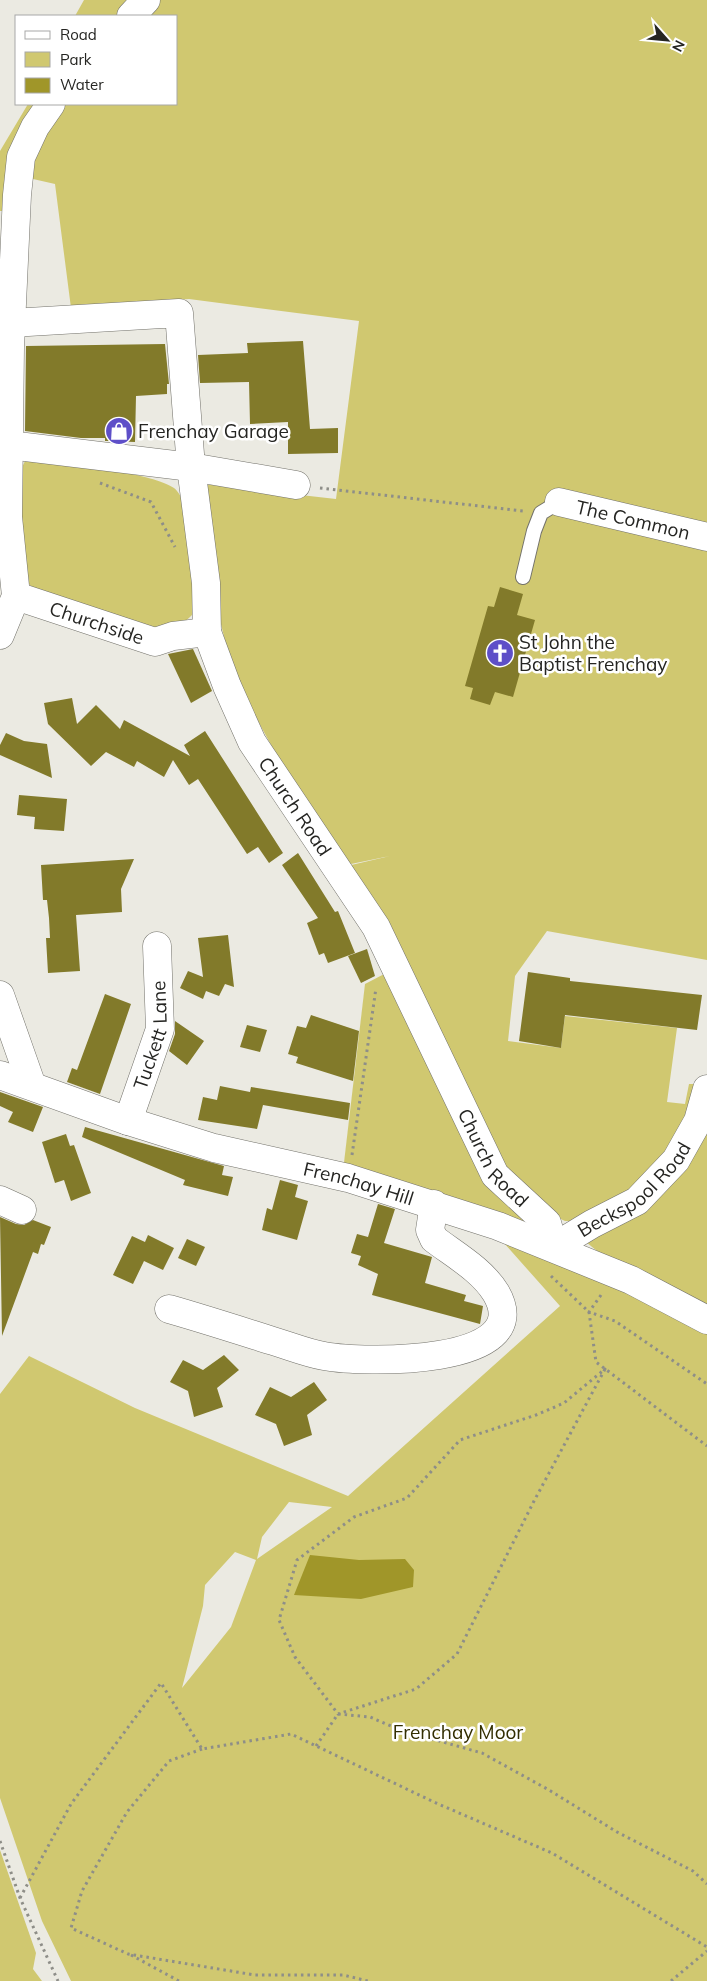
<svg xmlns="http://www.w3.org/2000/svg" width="707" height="1981" font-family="Mulish,sans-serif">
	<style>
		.green { fill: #d0c870; fill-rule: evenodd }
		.water { fill: #a09629 }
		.building { fill: #827a2a }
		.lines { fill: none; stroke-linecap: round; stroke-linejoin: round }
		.lane-casing { stroke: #73726b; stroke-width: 16 }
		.street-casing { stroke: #73726b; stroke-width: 29 }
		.path { stroke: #8e8e88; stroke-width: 3; stroke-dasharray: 2.5 4; stroke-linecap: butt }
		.lane { stroke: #fff; stroke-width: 14 }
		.street { stroke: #fff; stroke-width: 28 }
		.labels { text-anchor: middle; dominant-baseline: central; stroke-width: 5; stroke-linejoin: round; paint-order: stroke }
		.poi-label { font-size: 19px; fill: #252522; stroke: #fff; text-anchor: start }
		.street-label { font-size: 19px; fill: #252522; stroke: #fff }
		.park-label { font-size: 19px; fill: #332e01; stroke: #fff }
	</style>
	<rect width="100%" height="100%" fill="#ebeae2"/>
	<!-- green -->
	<g class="green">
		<polygon points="84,0 134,0 117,16 75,16"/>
		<polygon points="155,0 707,0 707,960 547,931 515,976 508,1041 561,1048 565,1016 677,1028 667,1102 685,1104 689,1084 703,1084 693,1118 633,1194 577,1221 565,1221 550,1214 511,1177 347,866 390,856 346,865 276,754 253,712 231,665 219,616 203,484 336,499 359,321 189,299 71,308 55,184 33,179 32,161 61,104 176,104 176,16 141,16"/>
		<polygon points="28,104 37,104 13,157 2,211 0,211 0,151"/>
		<path d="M43,459C70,463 155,474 174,488C178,491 181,497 184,501L195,612C188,619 178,629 167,631C139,633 67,603 37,593L29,584L20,566L17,478L25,461Z"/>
		<polygon points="390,971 533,1227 343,1171 365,984"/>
		<polygon points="707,1112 707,1311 602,1255 586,1242"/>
		<path d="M496,1234L586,1269L707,1331V1981H71L42,1921L0,1798V1394L29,1356L135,1408L348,1496L560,1306ZM289,1502L332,1507L257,1559L262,1537ZM235,1552L256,1560L231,1627L182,1688L203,1606L205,1585Z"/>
		<polygon points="0,1850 36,1953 33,1969 42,1981 0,1981"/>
	</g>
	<!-- water -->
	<polygon class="water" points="310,1555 359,1560 405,1559 414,1570 413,1587 361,1599 294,1595"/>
	<!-- building -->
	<g class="building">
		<polygon points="303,341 310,429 338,428 338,453 288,454 288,422 250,424 249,382 200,383 198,355 248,353 247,343"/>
		<polygon points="165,344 169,384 167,384 167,394 136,396 135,442 110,441 105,441 105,438 81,438 25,431 26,346"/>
		<polygon points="500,587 523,594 517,615 535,620 513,697 495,692 490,705 470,699 473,688 465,686 488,606 494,607"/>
		<polygon points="193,649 212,691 191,703 168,654"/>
		<polygon points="72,698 77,724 96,705 120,729 124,720 190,756 184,745 205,731 283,853 269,863 258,847 247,854 198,779 189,785 173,760 164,777 137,761 134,767 106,752 91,766 48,724 44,703"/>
		<polygon points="6,733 24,741 47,744 52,778 0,755 0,745"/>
		<polygon points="19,795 67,799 64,831 34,829 35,817 17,815"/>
		<polygon points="298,853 335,912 338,911 355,953 328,963 324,953 319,955 307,923 318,918 282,865"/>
		<polygon points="134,859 121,889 122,912 76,915 80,971 48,973 46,938 50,938 49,918 47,900 43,900 41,865"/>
		<polygon points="228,935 234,987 225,984 219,996 206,991 203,999 180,988 188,971 203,977 198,938"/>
		<polygon points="367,949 375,976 361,983 348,956"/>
		<polygon points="528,972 570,978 570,981 702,995 697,1030 565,1015 561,1048 519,1041"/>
		<polygon points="105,994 131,1004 100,1094 67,1082 72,1068 77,1070"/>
		<polygon points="311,1015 359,1031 353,1081 296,1063 298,1057 288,1054 297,1026 306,1028"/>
		<polygon points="175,1021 204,1041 187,1065 169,1051 175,1034"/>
		<polygon points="247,1025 267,1030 260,1052 240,1047"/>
		<polygon points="220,1086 250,1092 251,1087 350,1103 348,1120 263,1105 257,1129 198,1120 203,1097 217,1100"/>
		<polygon points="0,1092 43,1107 33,1132 8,1122 13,1112 0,1106"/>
		<polygon points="85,1127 224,1166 222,1175 233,1177 228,1196 183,1185 185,1180 82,1137"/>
		<polygon points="66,1134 70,1146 74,1145 91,1193 71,1201 64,1180 55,1183 42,1142"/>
		<polygon points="280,1180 298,1185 295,1197 308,1201 297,1240 262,1230 267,1208 272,1210"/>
		<polygon points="378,1204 395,1209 384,1243 432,1257 425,1283 466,1295 464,1301 483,1306 480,1324 372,1295 378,1274 358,1265 361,1256 351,1253 357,1234 368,1237"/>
		<polygon points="0,1217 16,1224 24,1225 33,1220 51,1227 44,1245 41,1244 38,1254 33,1252 2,1336"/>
		<polygon points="148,1235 174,1248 163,1270 144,1261 133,1284 113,1275 132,1236 145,1242"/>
		<polygon points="187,1239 205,1247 196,1266 178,1258"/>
		<polygon points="224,1355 239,1370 217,1388 223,1407 194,1417 188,1391 170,1382 183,1360 203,1370"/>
		<polygon points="314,1382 327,1400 307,1415 312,1435 284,1446 276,1424 255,1415 270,1387 291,1397"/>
	</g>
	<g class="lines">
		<!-- lane casing -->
		<g class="lane-casing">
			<polyline id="lane" points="523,577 534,531 541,513 559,502"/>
		</g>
		<!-- street casing -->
		<g class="street-casing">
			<g id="street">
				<polyline points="131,16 146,0"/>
				<path id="s1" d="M11,323L179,313L191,467L206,583L207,632L227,686L252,742L376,927L495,1175L547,1223L554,1247"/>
				<polyline points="9,445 191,467 296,485"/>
				<path id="s2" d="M559,502L707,537"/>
				<path id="s3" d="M16,596L155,642L173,636L207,632"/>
				<polyline points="0,635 16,596 8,517 10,347 17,195 21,157 35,127 51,104"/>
				<polyline points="0,995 32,1086"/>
				<path id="s4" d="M0,1075L128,1121L214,1148L348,1178L498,1226L631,1280L707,1320"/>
				<path id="s5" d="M128,1121L160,1029L157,946"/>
				<polyline points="0,1200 22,1210"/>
				<path id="s6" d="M554,1247L592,1224L637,1201L676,1160L698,1121L707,1089"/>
				<path d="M169,1309C204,1319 238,1330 273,1341C290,1346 307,1353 324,1356C360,1363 539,1367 496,1293C482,1270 455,1255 434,1239L430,1230L434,1204"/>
			</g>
		</g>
		<!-- path -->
		<g class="path">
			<polyline points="100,483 151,502 175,547"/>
			<polyline points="320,488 523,511"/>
			<polyline points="352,1155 376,988"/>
			<polyline points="551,1276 589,1312 596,1362 707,1446"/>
			<polyline points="601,1295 589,1312 615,1321 707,1384"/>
			<polygon points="605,1369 534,1501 457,1654 416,1689 338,1714 295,1657 279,1620 297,1560 354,1517 407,1498 460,1440 536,1415 564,1403"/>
			<polyline points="316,1746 338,1714 370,1717 400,1730 482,1753 549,1790 617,1832 693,1871 707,1884"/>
			<polyline points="202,1749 169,1761 127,1812 82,1891 71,1928 128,1954 176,1962 255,1975 343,1975 368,1981"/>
			<polyline points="0,1841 20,1898 58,1981"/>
			<polyline points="20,1898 71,1804 161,1683 202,1749 291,1734 436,1803 552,1853 707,1947"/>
			<polyline points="131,1955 179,1981"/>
			<polyline points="671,1981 707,1951"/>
		</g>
		<!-- lane -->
		<use href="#lane" class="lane"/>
		<!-- street -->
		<use href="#street" class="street"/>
	</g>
	<!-- icons -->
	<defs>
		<g id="shop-disc" transform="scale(1.4375)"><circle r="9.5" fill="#5e4fc8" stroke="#fff"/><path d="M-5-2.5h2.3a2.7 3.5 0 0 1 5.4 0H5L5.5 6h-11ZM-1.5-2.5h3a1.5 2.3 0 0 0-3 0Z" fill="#fff"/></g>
		<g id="church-disc" transform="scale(1.4375)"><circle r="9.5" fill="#5e4fc8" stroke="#fff"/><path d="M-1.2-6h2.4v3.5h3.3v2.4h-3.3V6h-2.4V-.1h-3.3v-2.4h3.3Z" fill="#fff"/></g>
	</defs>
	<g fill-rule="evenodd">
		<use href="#shop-disc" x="119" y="431"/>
		<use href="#church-disc" x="500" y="653"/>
	</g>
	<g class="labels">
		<!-- poi labels -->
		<g class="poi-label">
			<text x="138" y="431">Frenchay Garage</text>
			<text x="519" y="642">St John the<tspan x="519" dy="22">Baptist Frenchay</tspan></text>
		</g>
		<!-- street labels -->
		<g class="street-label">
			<text stroke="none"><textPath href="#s2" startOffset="76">The Common</textPath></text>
			<text stroke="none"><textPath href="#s3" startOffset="85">Churchside</textPath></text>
			<text stroke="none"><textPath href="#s1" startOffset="685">Church Road</textPath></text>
			<text stroke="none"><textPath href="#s5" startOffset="90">Tuckett Lane</textPath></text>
			<text stroke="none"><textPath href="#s1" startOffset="1090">Church Road</textPath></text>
			<text stroke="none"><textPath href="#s4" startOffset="375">Frenchay Hill</textPath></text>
			<text stroke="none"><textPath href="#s6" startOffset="100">Beckspool Road</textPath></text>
		</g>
		<!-- park labels -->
		<g class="park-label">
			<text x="458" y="1732">Frenchay Moor</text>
		</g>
	</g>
	<!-- legend -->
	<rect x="15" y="15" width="162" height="90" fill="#ffffff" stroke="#a8a8a7"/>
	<rect x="25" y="31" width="25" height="8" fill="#ffffff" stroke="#a8a8a7"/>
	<text x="60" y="40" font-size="15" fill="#252522">Road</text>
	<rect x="25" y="52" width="25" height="15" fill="#d0c870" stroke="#a8a8a7"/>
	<text x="60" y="65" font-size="15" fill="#252522">Park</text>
	<rect x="25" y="78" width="25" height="15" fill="#a09629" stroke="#a8a8a7"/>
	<text x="60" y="90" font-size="15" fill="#252522">Water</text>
	<!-- north arrow -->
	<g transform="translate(667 40) rotate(117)" stroke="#ffffff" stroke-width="4" paint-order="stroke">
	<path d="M0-4L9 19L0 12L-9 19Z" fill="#252522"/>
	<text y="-8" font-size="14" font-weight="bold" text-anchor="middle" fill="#252522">N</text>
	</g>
</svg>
